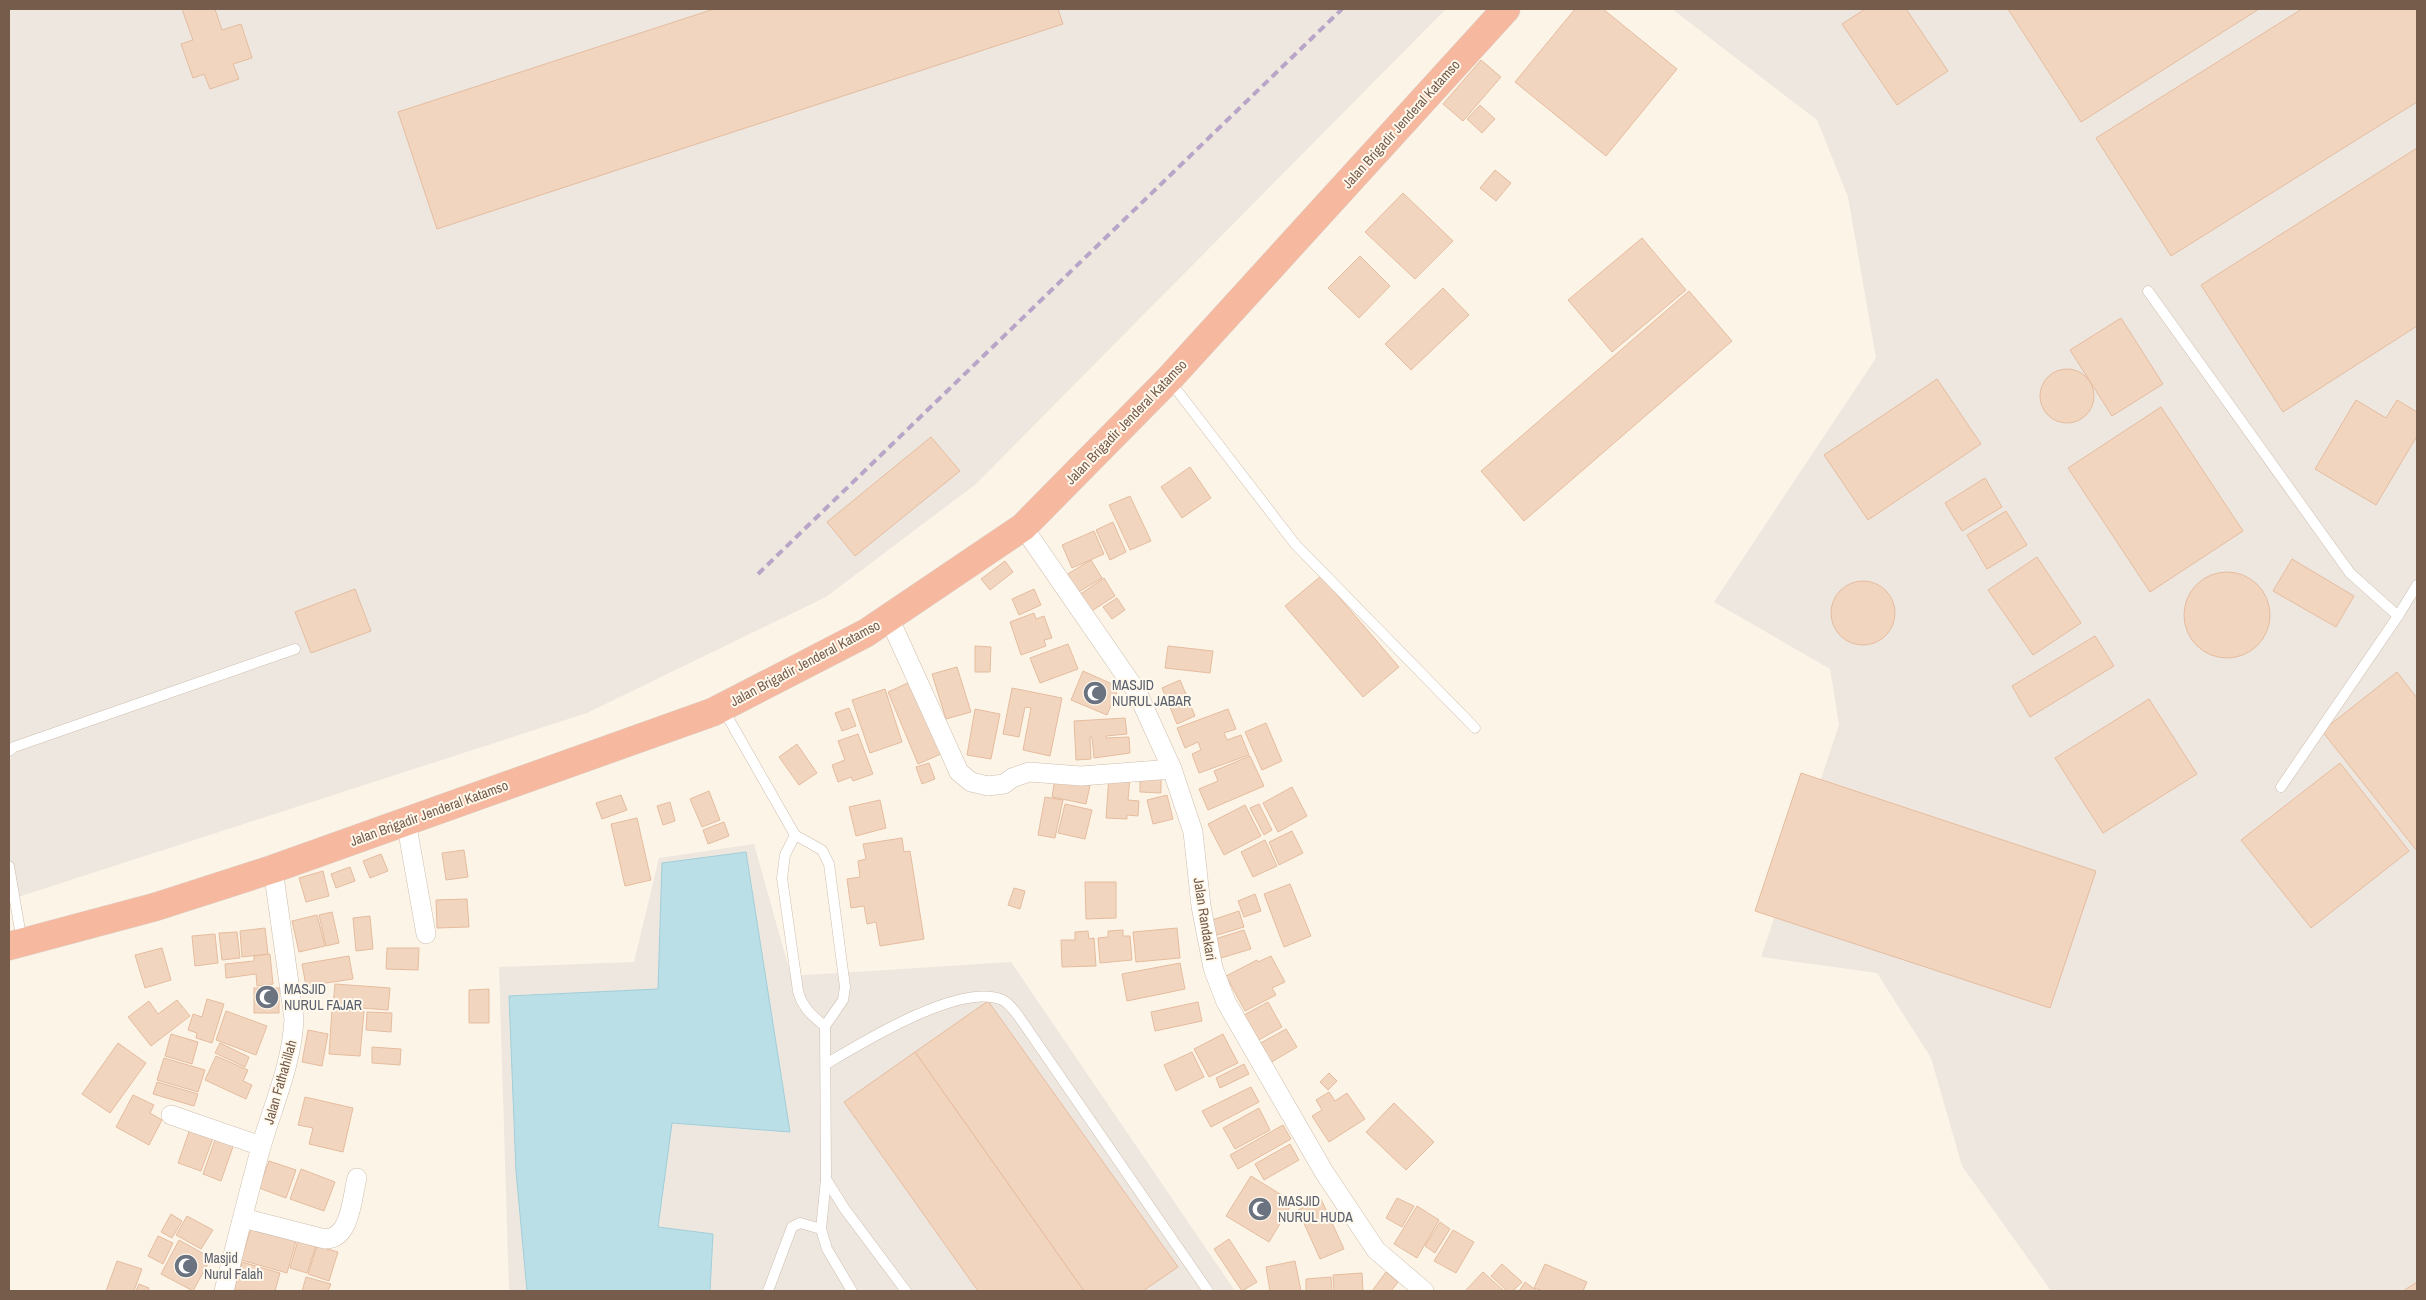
<svg xmlns="http://www.w3.org/2000/svg" width="2426" height="1300" font-family="'Archivo Narrow',sans-serif">
	<style>
		.industrial { fill: #ede7e0 }
		.water { fill: #bbdfe6; stroke: #a1ced8 }
		.building { fill: #f2d5be; stroke: #e5bc9f }
		.lines { fill: none; stroke-linecap: round; stroke-linejoin: round }
		.lane-casing { stroke: #cebdad; stroke-width: 11 }
		.street-casing { stroke: #cebdad; stroke-width: 20 }
		.highway-casing { stroke: #dbd5d0; stroke-width: 29 }
		.lane { stroke: #fff; stroke-width: 10 }
		.street { stroke: #fff; stroke-width: 19 }
		.highway { stroke: #f6b89e; stroke-width: 28 }
		.rail { stroke: #b8a5c7; stroke-width: 4; stroke-dasharray: 8 5; stroke-linecap: butt }
		.labels { text-anchor: middle; dominant-baseline: central; stroke-width: 4; stroke-linejoin: round; paint-order: stroke }
		.street-label { font-size: 14px; fill: #765c4b; stroke: #fff9ed }
		.worship-label { font-size: 14px; fill: #5b616d; stroke: #fff9ed; text-anchor: start }
	</style>
	<rect width="100%" height="100%" fill="#fcf5e7"/>
	<!-- industrial -->
	<g class="industrial">
		<polygon points="9,9 1446,9 976,484 826,597 587,713 9,900"/>
		<polygon points="1672,9 2417,9 2417,1291 2051,1291 1962,1166 1931,1058 1877,973 1761,957 1839,725 1830,669 1714,602 1876,358 1848,197 1817,120"/>
		<polygon points="754,844 791,976 1011,962 1235,1291 509,1291 499,967 634,962 659,858"/>
	</g>
	<!-- water -->
	<polygon class="water" points="746,852 790,1132 672,1123 658,1227 713,1234 710,1291 527,1291 516,1171 509,996 658,989 662,863"/>
	<!-- building -->
	<g class="building">
		<polygon points="182,9 215,9 222,30 241,24 252,58 233,64 239,79 210,89 204,74 193,78 181,44 193,40"/>
		<polygon points="714,9 1058,9 1063,24 437,229 398,112"/>
		<polygon points="1575,9 1603,9 1677,69 1606,156 1515,82"/>
		<polygon points="1865,9 1906,9 1948,71 1897,105 1842,24"/>
		<polygon points="2008,9 2259,9 2081,122"/>
		<polygon points="2302,9 2417,9 2417,102 2171,256 2096,138"/>
		<polygon points="1481,60 1501,77 1463,121 1443,104"/>
		<polygon points="1480,105 1495,119 1482,133 1467,119"/>
		<polygon points="2417,148 2417,326 2283,412 2201,285"/>
		<polygon points="1495,170 1511,183 1496,201 1480,188"/>
		<polygon points="1403,193 1453,241 1415,279 1365,232"/>
		<polygon points="1642,238 1686,290 1612,352 1568,300"/>
		<polygon points="1360,256 1390,286 1359,318 1328,288"/>
		<polygon points="1443,288 1469,315 1411,370 1385,344"/>
		<polygon points="1689,291 1732,341 1524,521 1481,471"/>
		<polygon points="2121,318 2163,384 2112,416 2070,350"/>
		<circle cx="2067" cy="396" r="27"/>
		<polygon points="1937,379 1981,444 1868,520 1824,455"/>
		<polygon points="2356,400 2386,418 2397,400 2417,412 2417,436 2376,505 2315,469"/>
		<polygon points="2161,407 2243,531 2150,592 2068,468"/>
		<polygon points="931,437 960,471 855,556 827,522"/>
		<polygon points="1190,467 1211,498 1182,518 1161,487"/>
		<polygon points="1985,478 2002,507 1962,531 1945,503"/>
		<polygon points="1130,496 1151,541 1130,550 1109,505"/>
		<polygon points="2006,511 2027,545 1987,569 1967,535"/>
		<polygon points="1113,522 1126,552 1110,560 1096,530"/>
		<polygon points="1094,531 1104,554 1072,568 1062,545"/>
		<polygon points="2037,557 2081,623 2033,655 1988,590"/>
		<polygon points="2292,559 2354,596 2336,627 2273,591"/>
		<polygon points="1091,560 1102,578 1077,593 1066,575"/>
		<polygon points="1005,561 1013,572 990,590 981,579"/>
		<circle cx="2227" cy="615" r="43"/>
		<polygon points="1321,576 1399,667 1363,697 1285,606"/>
		<polygon points="1104,578 1115,596 1090,612 1079,595"/>
		<circle cx="1863" cy="613" r="32"/>
		<polygon points="355,589 371,631 311,653 295,612"/>
		<polygon points="1034,589 1041,605 1019,615 1012,599"/>
		<polygon points="1117,598 1125,610 1112,619 1103,607"/>
		<polygon points="1034,613 1036,619 1044,616 1052,638 1044,640 1046,646 1021,655 1010,622"/>
		<polygon points="2095,636 2114,666 2030,717 2012,686"/>
		<polygon points="1068,644 1078,669 1040,683 1030,658"/>
		<polygon points="975,646 991,647 990,672 975,672"/>
		<polygon points="1168,646 1213,651 1210,673 1165,668"/>
		<polygon points="957,667 971,712 946,719 932,674"/>
		<polygon points="1083,671 1119,687 1107,715 1071,700"/>
		<polygon points="2397,672 2417,698 2417,851 2322,731"/>
		<polygon points="1180,680 1195,716 1177,724 1162,688"/>
		<polygon points="910,682 941,754 918,764 888,692"/>
		<polygon points="1012,688 1062,698 1050,756 1023,750 1031,708 1025,707 1019,737 1003,734"/>
		<polygon points="885,689 902,742 870,753 852,700"/>
		<polygon points="2149,699 2197,774 2103,833 2055,758"/>
		<polygon points="849,708 856,726 842,731 835,713"/>
		<polygon points="975,709 1000,714 991,759 967,755"/>
		<polygon points="1228,709 1236,729 1224,733 1227,740 1241,735 1249,755 1199,773 1192,754 1201,750 1198,742 1185,748 1177,728"/>
		<polygon points="1125,718 1127,734 1106,736 1106,738 1129,737 1130,753 1094,758 1092,737 1090,737 1091,759 1076,760 1074,721"/>
		<polygon points="1266,723 1282,761 1262,770 1245,732"/>
		<polygon points="858,734 873,774 853,781 851,777 838,782 832,765 845,760 838,741"/>
		<polygon points="797,744 817,773 799,785 779,757"/>
		<polygon points="1250,756 1264,786 1208,810 1199,789 1218,781 1214,771"/>
		<polygon points="929,763 935,779 922,784 916,767"/>
		<polygon points="2340,763 2409,851 2311,928 2241,840"/>
		<polygon points="1801,773 2096,871 2050,1008 1755,911"/>
		<polygon points="1140,774 1161,775 1161,793 1140,792"/>
		<polygon points="1109,776 1130,777 1128,800 1139,801 1138,816 1127,815 1127,819 1106,818"/>
		<polygon points="1055,778 1090,785 1086,804 1052,797"/>
		<polygon points="1292,787 1307,816 1278,832 1263,803"/>
		<polygon points="709,791 720,820 702,827 690,799"/>
		<polygon points="621,795 627,810 602,819 596,803"/>
		<polygon points="1167,795 1173,819 1153,824 1147,800"/>
		<polygon points="1045,797 1063,800 1055,838 1038,835"/>
		<polygon points="880,800 886,828 856,836 849,807"/>
		<polygon points="670,802 675,821 663,825 657,806"/>
		<polygon points="1065,804 1092,810 1085,839 1058,833"/>
		<polygon points="1259,804 1272,830 1264,835 1250,808"/>
		<polygon points="1245,805 1261,836 1224,855 1208,824"/>
		<polygon points="637,818 651,880 625,886 611,824"/>
		<polygon points="724,822 729,836 708,844 703,830"/>
		<polygon points="1292,831 1303,853 1279,865 1269,842"/>
		<polygon points="902,838 904,852 910,851 924,939 880,946 876,922 867,924 864,906 851,908 847,879 860,877 858,861 866,859 863,844"/>
		<polygon points="1265,840 1277,866 1253,877 1241,852"/>
		<polygon points="464,850 468,877 446,880 442,853"/>
		<polygon points="381,854 388,871 370,878 363,861"/>
		<polygon points="350,867 355,881 336,888 331,874"/>
		<polygon points="323,871 329,896 306,902 299,878"/>
		<polygon points="1085,882 1116,882 1116,918 1086,919"/>
		<polygon points="1290,884 1311,936 1284,947 1264,894"/>
		<polygon points="1014,888 1025,891 1020,909 1008,905"/>
		<polygon points="1255,894 1261,911 1244,917 1238,901"/>
		<polygon points="467,899 469,927 437,928 436,900"/>
		<polygon points="1239,911 1244,927 1214,936 1209,921"/>
		<polygon points="332,912 339,943 326,946 319,915"/>
		<polygon points="317,915 325,946 299,952 292,921"/>
		<polygon points="370,916 373,949 356,951 353,918"/>
		<polygon points="265,928 268,954 242,957 240,931"/>
		<polygon points="1177,928 1180,958 1136,962 1133,932"/>
		<polygon points="1123,930 1123,936 1130,936 1132,960 1100,963 1098,938 1108,937 1108,931"/>
		<polygon points="1244,930 1251,949 1221,958 1215,939"/>
		<polygon points="1088,931 1089,939 1094,938 1096,966 1062,967 1061,940 1075,940 1075,932"/>
		<polygon points="237,932 240,958 222,960 219,933"/>
		<polygon points="215,934 218,963 195,966 192,936"/>
		<polygon points="162,948 171,980 145,988 135,955"/>
		<polygon points="387,948 419,948 418,970 386,969"/>
		<polygon points="270,954 273,984 257,986 256,974 226,978 225,964 254,961 254,956"/>
		<polygon points="349,956 353,979 306,986 302,964"/>
		<polygon points="1271,956 1285,982 1272,988 1276,995 1245,1011 1226,976 1257,960 1258,962"/>
		<polygon points="1180,963 1185,989 1127,1001 1122,974"/>
		<polygon points="335,984 390,988 388,1010 333,1006"/>
		<rect x="254" y="988" width="25" height="25"/>
		<polygon points="489,989 489,1023 469,1023 469,990"/>
		<polygon points="207,999 224,1004 212,1043 196,1038 197,1033 188,1030 193,1014 202,1017"/>
		<polygon points="177,1000 190,1016 151,1046 128,1017 149,1001 158,1014"/>
		<polygon points="988,1001 1178,1267 1143,1291 1084,1291 915,1052"/>
		<polygon points="1198,1002 1202,1021 1155,1031 1151,1012"/>
		<polygon points="1268,1002 1282,1027 1257,1041 1242,1016"/>
		<polygon points="332,1009 364,1011 360,1056 329,1054"/>
		<polygon points="226,1011 267,1026 256,1055 216,1040"/>
		<polygon points="367,1012 392,1013 391,1032 366,1030"/>
		<polygon points="1286,1029 1297,1047 1270,1063 1259,1044"/>
		<polygon points="308,1030 328,1034 322,1066 302,1062"/>
		<polygon points="171,1034 198,1042 192,1064 165,1056"/>
		<polygon points="1223,1034 1238,1063 1209,1077 1194,1049"/>
		<polygon points="118,1043 146,1063 110,1113 82,1094"/>
		<polygon points="220,1043 249,1057 245,1067 215,1053"/>
		<polygon points="372,1047 401,1049 400,1065 372,1063"/>
		<polygon points="915,1052 1084,1291 978,1291 844,1102"/>
		<polygon points="1192,1052 1204,1077 1176,1091 1164,1065"/>
		<polygon points="216,1056 248,1070 243,1081 252,1085 246,1099 205,1080"/>
		<polygon points="164,1058 205,1070 198,1092 157,1080"/>
		<polygon points="1244,1064 1249,1074 1220,1088 1216,1078"/>
		<polygon points="1329,1073 1337,1081 1328,1090 1320,1082"/>
		<polygon points="157,1082 198,1094 194,1106 153,1094"/>
		<polygon points="1251,1087 1259,1102 1211,1127 1202,1111"/>
		<polygon points="1329,1092 1335,1101 1347,1093 1365,1119 1329,1142 1312,1116 1322,1110 1316,1100"/>
		<polygon points="133,1095 154,1105 150,1113 162,1120 149,1145 116,1127"/>
		<polygon points="305,1097 353,1108 343,1152 309,1144 313,1128 298,1125"/>
		<polygon points="1394,1103 1434,1142 1406,1170 1366,1132"/>
		<polygon points="1259,1108 1270,1130 1235,1149 1223,1128"/>
		<polygon points="1283,1125 1291,1139 1238,1169 1230,1155"/>
		<polygon points="190,1129 213,1138 201,1171 178,1163"/>
		<polygon points="217,1134 235,1141 221,1181 203,1174"/>
		<polygon points="1290,1144 1299,1160 1264,1180 1255,1164"/>
		<polygon points="269,1161 296,1170 286,1198 259,1188"/>
		<polygon points="301,1169 335,1182 324,1211 290,1199"/>
		<polygon points="1251,1176 1293,1202 1269,1242 1226,1216"/>
		<polygon points="1397,1198 1414,1206 1402,1227 1386,1218"/>
		<polygon points="1321,1199 1344,1249 1320,1259 1298,1210"/>
		<polygon points="1417,1206 1439,1220 1417,1258 1394,1244"/>
		<polygon points="171,1214 182,1221 172,1238 161,1232"/>
		<polygon points="187,1216 213,1230 201,1249 176,1235"/>
		<polygon points="253,1222 298,1234 287,1273 241,1260"/>
		<polygon points="1440,1222 1450,1229 1435,1253 1425,1246"/>
		<polygon points="1453,1230 1474,1242 1456,1273 1434,1261"/>
		<polygon points="158,1236 173,1243 163,1264 148,1256"/>
		<polygon points="1229,1239 1257,1282 1242,1291 1214,1249"/>
		<polygon points="179,1240 211,1258 193,1291 161,1274"/>
		<polygon points="298,1240 316,1246 307,1273 290,1268"/>
		<polygon points="317,1246 338,1252 329,1281 308,1274"/>
		<polygon points="117,1261 142,1269 134,1291 106,1291"/>
		<polygon points="1295,1261 1301,1291 1270,1291 1266,1267"/>
		<polygon points="242,1262 280,1273 275,1291 234,1290"/>
		<polygon points="1502,1264 1522,1282 1513,1291 1507,1291 1491,1276"/>
		<polygon points="1545,1264 1587,1282 1583,1291 1543,1291 1534,1288"/>
		<polygon points="1386,1272 1398,1282 1391,1291 1372,1291"/>
		<polygon points="1483,1272 1504,1291 1465,1291"/>
		<polygon points="1362,1273 1363,1291 1334,1291 1333,1275"/>
		<polygon points="306,1277 331,1284 328,1291 302,1291"/>
		<polygon points="1331,1277 1332,1291 1306,1291 1306,1279"/>
		<polygon points="1525,1282 1537,1291 1519,1291"/>
		<polygon points="2417,1282 2417,1291 2403,1291"/>
		<polygon points="139,1284 149,1288 148,1291 136,1291"/>
	</g>
	<g class="lines">
		<!-- lane casing -->
		<g class="lane-casing">
			<g id="lane">
				<polyline points="2148,291 2350,573 2398,616 2417,585"/>
				<polyline points="1169,380 1295,544 1475,728"/>
				<polyline points="723,709 795,835 822,850 829,864 845,987 843,1000 825,1026 826,1179 844,1208 906,1291"/>
				<polyline points="9,751 14,747 295,649"/>
				<polyline points="2281,787 2398,616"/>
				<path d="M795,835L785,855L782,878L798,991C802,1007 812,1016 825,1026"/>
				<polyline points="9,866 22,942"/>
				<path d="M826,1064C863,1042 957,984 1000,999C1010,1002 1018,1016 1024,1024L1208,1291"/>
				<polyline points="826,1179 821,1229 827,1249 852,1291"/>
				<polyline points="768,1291 792,1227 800,1223 821,1229"/>
			</g>
		</g>
		<!-- street casing -->
		<g class="street-casing">
			<g id="street">
				<polyline points="1023,527 1137,692 1172,769 1193,832 1201,906 1213,968 1226,1002 1324,1172 1376,1250 1424,1291"/>
				<polyline points="889,618 959,772 971,782 988,786 1004,784 1012,778 1029,772 1081,776 1172,769"/>
				<polyline points="406,821 426,934"/>
				<polyline points="171,1115 261,1146"/>
				<path d="M243,1218L325,1239C351,1239 352,1197 357,1178"/>
				<path d="M224,1291C236,1243 248,1195 261,1147C273,1105 292,1064 294,1019L273,869"/>
			</g>
		</g>
		<!-- highway casing -->
		<g class="highway-casing">
			<polyline id="highway" points="9,946 155,907 273,869 713,712 866,633 1023,527 1169,379 1506,9"/>
		</g>
		<!-- lane -->
		<use href="#lane" class="lane"/>
		<!-- street -->
		<use href="#street" class="street"/>
		<!-- highway -->
		<use href="#highway" class="highway"/>
		<!-- rail -->
		<polyline class="rail" points="758,574 1342,9"/>
	</g>
	<!-- icons -->
	<defs>
		<g id="mosque-disc" transform="scale(1.25)"><circle r="9.5" fill="#6b7280" stroke="#fff9ed"/><path d="M3.5-4.9A6 6 0 1 0 3.5 4.9A5 5 0 1 1 3.5-4.9Z" fill="#fff"/></g>
	</defs>
	<g fill-rule="evenodd">
		<use href="#mosque-disc" x="1095" y="693"/>
		<use href="#mosque-disc" x="267" y="997"/>
		<use href="#mosque-disc" x="1260" y="1209"/>
		<use href="#mosque-disc" x="186" y="1266"/>
	</g>
	<g class="labels">
		<!-- street labels -->
		<g class="street-label">
			<text transform="translate(1401 124) rotate(-48)">Jalan Brigadir Jenderal Katamso</text>
			<text transform="translate(1126 422) rotate(-46)">Jalan Brigadir Jenderal Katamso</text>
			<text transform="translate(805 663) rotate(-28)">Jalan Brigadir Jenderal Katamso</text>
			<text transform="translate(429 813) rotate(-20)">Jalan Brigadir Jenderal Katamso</text>
			<text transform="translate(1205 919) rotate(81)">Jalan Randakari</text>
			<text transform="translate(280 1082) rotate(-74)">Jalan Fathahillah</text>
		</g>
		<!-- worship labels -->
		<g class="worship-label">
			<text x="1112" y="685">MASJID<tspan x="1112" dy="16">NURUL JABAR</tspan></text>
			<text x="284" y="989">MASJID<tspan x="284" dy="16">NURUL FAJAR</tspan></text>
			<text x="1278" y="1201">MASJID<tspan x="1278" dy="16">NURUL HUDA</tspan></text>
			<text x="204" y="1258">Masjid<tspan x="204" dy="16">Nurul Falah</tspan></text>
		</g>
	</g>
	<!-- border -->
	<rect width="2426" height="1300" fill="none" stroke="#765c4b" stroke-width="20"/>
</svg>
